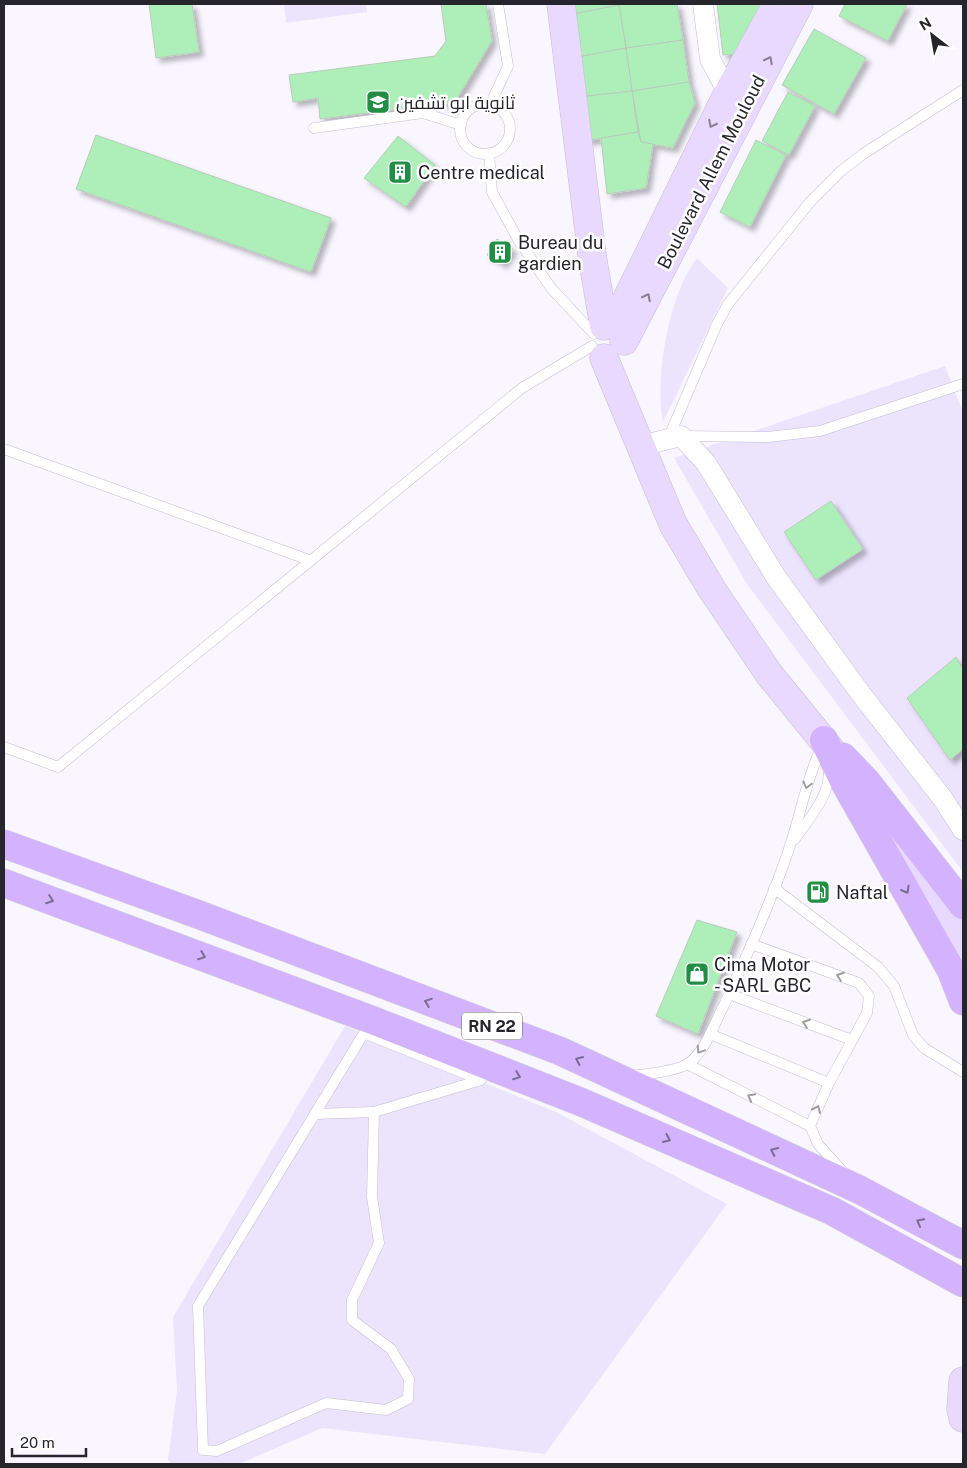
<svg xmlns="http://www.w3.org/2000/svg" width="967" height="1468" font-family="'Public Sans',Cairo,sans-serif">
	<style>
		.green { fill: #ece4fd }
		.building { fill: #aeefb9; stroke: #b8cbbb; filter: url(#shadow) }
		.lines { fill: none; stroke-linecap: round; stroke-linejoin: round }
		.service-casing { stroke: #c4bdd2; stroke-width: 11 }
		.minor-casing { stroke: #c4bdd2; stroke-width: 21 }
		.secondary-casing { stroke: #c4bdd2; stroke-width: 29 }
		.primary-casing { stroke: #d4d3d5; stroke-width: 29 }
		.service { stroke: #fff; stroke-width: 10 }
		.minor { stroke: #fff; stroke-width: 20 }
		.secondary { stroke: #e9d9fe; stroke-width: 28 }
		.primary { stroke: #d3b3fe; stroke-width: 28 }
		.oneway { stroke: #887f95 }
		.oneway2 { stroke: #9e9da0 }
		.oneway3 { stroke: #7d6c95 }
		.labels { text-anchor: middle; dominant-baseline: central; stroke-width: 5; stroke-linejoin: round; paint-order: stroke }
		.shield { fill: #fff; stroke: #68666b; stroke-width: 1 }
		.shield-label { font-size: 16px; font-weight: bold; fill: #27252c }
		.poi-label { font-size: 18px; fill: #27252c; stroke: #fff; text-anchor: start }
		.street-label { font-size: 18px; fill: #27252c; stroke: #fff }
	</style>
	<defs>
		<filter id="shadow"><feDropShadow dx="4.5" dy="4.5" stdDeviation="2.5" flood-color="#0004"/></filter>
	</defs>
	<rect width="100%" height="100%" fill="#f9f6ff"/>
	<!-- green -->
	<g class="green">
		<polygon points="284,4 366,4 367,12 286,23"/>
		<path d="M697,258L728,288L663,422C654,377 669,294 697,258Z"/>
		<polygon points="945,366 963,412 963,872 747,584 674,458"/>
		<polygon points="345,1026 556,1112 727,1204 545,1454 322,1428 239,1464 171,1464 168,1460 177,1390 173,1317"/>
	</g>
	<!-- building -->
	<g class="building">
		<polygon points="149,4 192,4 199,52 156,58"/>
		<polygon points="441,4 486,4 492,41 455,102 320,119 318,98 293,102 289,75 435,56 446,41"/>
		<polygon points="567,4 619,4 619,5 568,15"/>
		<polygon points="626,4 677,4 683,40 626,48 619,5"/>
		<polygon points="717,4 763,4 735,54 723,55"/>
		<polygon points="845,4 907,4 888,41 839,16"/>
		<polygon points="619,5 626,48 573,58 568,15"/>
		<polygon points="814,29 866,58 834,114 782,85"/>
		<polygon points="683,40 689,82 632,91 626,48"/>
		<polygon points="626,48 632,91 579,97 573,58"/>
		<polygon points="689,82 695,103 673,148 641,142 632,91"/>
		<polygon points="632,91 638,132 586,141 579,97"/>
		<polygon points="788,92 815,106 789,155 762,141"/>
		<polygon points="638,132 641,142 653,144 646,188 607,194 601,138"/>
		<polygon points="96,135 331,218 311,272 76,189"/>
		<polygon points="398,136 435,165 406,207 364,178"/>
		<polygon points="756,140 786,155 750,227 720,212"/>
		<polygon points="497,239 513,249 503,264 487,255"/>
		<polygon points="831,501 863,549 816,580 784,532"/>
		<polygon points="956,657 963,669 963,749 950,760 907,698"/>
		<polygon points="697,920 737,932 698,1034 656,1016"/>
	</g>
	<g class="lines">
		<!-- service casing -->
		<g class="service-casing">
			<g id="service">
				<circle cx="485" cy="129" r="25"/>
				<polyline points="490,105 508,66 498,4"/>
				<polyline points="314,128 423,113 461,125"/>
				<polyline points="489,153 492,192 519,241 551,288 594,334"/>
				<polyline points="682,436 768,437 820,431 963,384"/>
				<polyline points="668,439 717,324 728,304 810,202 841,171 863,154 963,90"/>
				<polyline points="4,449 309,560"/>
				<polyline points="4,747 58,767 522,388 592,346"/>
				<path d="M795,839C810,817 831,795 829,768"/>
				<polyline points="774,888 878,967 894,986 913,1035 924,1048 963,1072"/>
				<polyline points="751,944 859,983 869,996 867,1013 829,1083 810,1126 818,1144 844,1173"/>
				<polyline points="729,994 852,1040"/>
				<polyline points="364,1033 481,1080 374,1112 372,1197 379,1243 352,1300 352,1320 391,1349 409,1379 408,1399 386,1410 326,1403 217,1451 203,1450 198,1306 361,1038 372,1021"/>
				<polyline points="710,1034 829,1083"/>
				<polyline points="687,1064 810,1126"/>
				<path d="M630,1076C645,1074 676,1072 689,1063C706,1050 714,1024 724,1005C748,954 772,900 790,846C801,812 807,778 822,745"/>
				<polyline points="315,1114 374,1112"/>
			</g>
		</g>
		<!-- minor casing -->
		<g class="minor-casing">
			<g id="minor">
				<polyline points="703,4 710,59 728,93"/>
				<polyline points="640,446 681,436 706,463 776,577 861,694 943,799 963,830"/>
			</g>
		</g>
		<!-- secondary casing -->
		<g class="secondary-casing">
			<g id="secondary">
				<polyline points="561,4 592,255 604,326"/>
				<polyline points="617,319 728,93 777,4"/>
				<polyline points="624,341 799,4"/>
				<polyline points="604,358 673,524 711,588 769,674 839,760"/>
				<polyline points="881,819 941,906 963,945"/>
				<polyline points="963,1381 961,1409 963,1418"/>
			</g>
		</g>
		<!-- primary casing -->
		<g class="primary-casing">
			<g id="primary">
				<polyline points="824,740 846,785 951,970 963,1001"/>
				<polyline points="843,757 866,781 963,905"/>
				<polyline points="4,844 197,914 560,1051 860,1190 963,1245"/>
				<polyline points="4,883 372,1020 581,1102 832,1211 963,1283"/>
			</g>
		</g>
		<!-- service -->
		<use href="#service" class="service"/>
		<!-- minor -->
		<use href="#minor" class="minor"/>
		<!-- secondary -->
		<use href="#secondary" class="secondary"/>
		<!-- primary -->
		<use href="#primary" class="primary"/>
	</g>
	<!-- one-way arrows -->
	<defs><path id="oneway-chevron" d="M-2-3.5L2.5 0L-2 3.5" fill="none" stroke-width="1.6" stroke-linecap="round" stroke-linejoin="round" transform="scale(1.25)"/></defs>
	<g class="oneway">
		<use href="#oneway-chevron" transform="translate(769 60) rotate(-63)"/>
		<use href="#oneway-chevron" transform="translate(712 124) rotate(117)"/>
		<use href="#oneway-chevron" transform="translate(647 297) rotate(-63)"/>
	</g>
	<g class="oneway2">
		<use href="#oneway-chevron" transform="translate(807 785) rotate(105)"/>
		<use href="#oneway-chevron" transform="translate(840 976) rotate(-160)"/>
		<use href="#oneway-chevron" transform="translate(806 1023) rotate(-160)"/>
		<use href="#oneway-chevron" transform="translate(700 1050) rotate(124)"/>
		<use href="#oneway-chevron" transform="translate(751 1097) rotate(-153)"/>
		<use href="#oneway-chevron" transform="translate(817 1109) rotate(-66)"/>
	</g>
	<g class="oneway3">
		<use href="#oneway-chevron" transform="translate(906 890) rotate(60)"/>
		<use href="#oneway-chevron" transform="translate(50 900) rotate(20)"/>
		<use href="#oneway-chevron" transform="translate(202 956) rotate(21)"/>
		<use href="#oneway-chevron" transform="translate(428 1002) rotate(-159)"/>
		<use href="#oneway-chevron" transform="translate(579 1060) rotate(-156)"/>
		<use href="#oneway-chevron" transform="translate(517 1076) rotate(21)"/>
		<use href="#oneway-chevron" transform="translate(667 1139) rotate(24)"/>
		<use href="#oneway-chevron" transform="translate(774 1151) rotate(-155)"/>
		<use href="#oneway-chevron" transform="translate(920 1222) rotate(-152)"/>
	</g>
	<!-- icons -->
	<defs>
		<g id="school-square" transform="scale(1.25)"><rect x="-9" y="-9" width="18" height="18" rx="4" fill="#218d45" stroke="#fff"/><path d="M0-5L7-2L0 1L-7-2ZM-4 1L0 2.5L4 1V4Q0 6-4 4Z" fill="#fff"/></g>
		<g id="building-square" transform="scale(1.25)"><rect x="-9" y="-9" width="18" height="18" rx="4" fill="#218d45" stroke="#fff"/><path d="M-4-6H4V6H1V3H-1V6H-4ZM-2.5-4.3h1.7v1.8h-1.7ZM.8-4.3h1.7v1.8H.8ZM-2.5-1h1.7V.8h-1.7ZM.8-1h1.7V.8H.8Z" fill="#fff"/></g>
		<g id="fuel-square" transform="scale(1.25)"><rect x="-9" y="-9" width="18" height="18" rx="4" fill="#218d45" stroke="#fff"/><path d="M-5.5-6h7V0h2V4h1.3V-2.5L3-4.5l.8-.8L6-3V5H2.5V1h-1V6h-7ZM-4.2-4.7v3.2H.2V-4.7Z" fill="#fff"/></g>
		<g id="shop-square" transform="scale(1.25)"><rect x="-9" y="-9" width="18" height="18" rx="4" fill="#218d45" stroke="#fff"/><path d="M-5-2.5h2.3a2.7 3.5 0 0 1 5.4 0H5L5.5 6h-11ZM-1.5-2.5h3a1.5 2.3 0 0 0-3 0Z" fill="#fff"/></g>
	</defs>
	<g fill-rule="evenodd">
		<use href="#school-square" x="378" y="102"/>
		<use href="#building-square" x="400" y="172"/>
		<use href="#building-square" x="500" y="252"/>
		<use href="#fuel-square" x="818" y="892"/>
		<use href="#shop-square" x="697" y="974"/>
	</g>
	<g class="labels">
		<!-- shield labels -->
		<rect class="shield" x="462" y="1012.5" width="60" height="27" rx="4"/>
		<g class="shield-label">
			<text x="492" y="1026">RN 22</text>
		</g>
		<!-- poi labels -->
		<g class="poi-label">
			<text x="396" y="102">ثانوية ابو تشفين</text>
			<text x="418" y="172">Centre medical</text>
			<text x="518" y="242">Bureau du<tspan x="518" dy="21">gardien</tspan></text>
			<text x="836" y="892">Naftal</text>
			<text x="714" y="964">Cima Motor<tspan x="714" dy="21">- SARL GBC</tspan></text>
		</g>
		<!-- street labels -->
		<g class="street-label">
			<text transform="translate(711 172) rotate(-63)">Boulevard Allem Mouloud</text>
		</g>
	</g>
	<!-- border -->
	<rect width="967" height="1468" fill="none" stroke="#27252c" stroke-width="10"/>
	<!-- north arrow -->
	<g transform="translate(932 35) rotate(329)" stroke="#ffffff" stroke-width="4" paint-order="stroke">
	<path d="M0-4L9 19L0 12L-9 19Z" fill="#27252c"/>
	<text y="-8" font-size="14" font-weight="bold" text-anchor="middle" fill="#27252c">N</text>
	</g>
	<!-- scale -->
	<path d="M12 1448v8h74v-8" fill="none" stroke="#27252c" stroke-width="2.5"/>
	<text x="20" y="1448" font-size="15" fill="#27252c" stroke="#ffffff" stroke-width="4" paint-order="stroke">20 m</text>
</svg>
